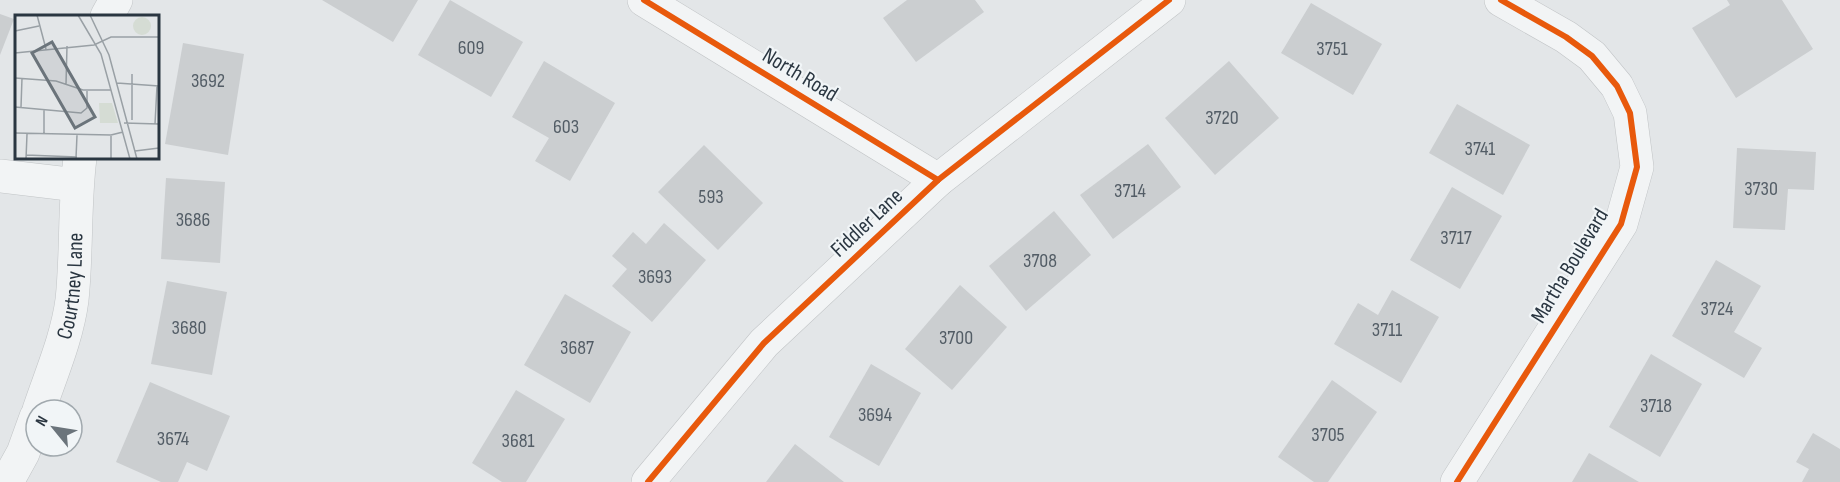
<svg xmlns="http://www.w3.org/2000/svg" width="1840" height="482" font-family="'Sofia Sans Condensed',sans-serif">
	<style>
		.building { fill: #cbced0 }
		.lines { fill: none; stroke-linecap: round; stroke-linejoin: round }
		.minor-casing { stroke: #c1c4c6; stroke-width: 34 }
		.minor { stroke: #f2f4f5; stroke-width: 33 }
		.cycleway-casing { stroke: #f1f5f7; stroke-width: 10 }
		.cycleway { stroke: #e8590c; stroke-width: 6 }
		.labels { text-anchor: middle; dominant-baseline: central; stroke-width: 4.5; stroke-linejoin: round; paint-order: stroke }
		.number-label { font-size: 20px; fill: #535d66 }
		.street-label { font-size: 22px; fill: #2a3641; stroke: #f1f5f7 }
		.inset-road { fill: none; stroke: #99a0a5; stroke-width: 1.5 }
		.view { fill: #6b747b; fill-opacity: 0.15; stroke: #6b747b; stroke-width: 3 }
		.inset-edge { fill: none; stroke: #2a3641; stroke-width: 3 }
	</style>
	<rect width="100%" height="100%" fill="#e3e6e8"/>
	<!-- building -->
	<g class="building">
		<polygon points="322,0 418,0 393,42"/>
		<polygon points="450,0 523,42 491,97 418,55"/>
		<polygon points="907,0 975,0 984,12 916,62 883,18"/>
		<polygon points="1727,0 1782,0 1813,49 1736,98 1692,28 1730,5"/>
		<polygon points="1311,3 1382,44 1353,95 1281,53"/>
		<polygon points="0,14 14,19 0,55"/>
		<polygon points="183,43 244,54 228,155 165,144"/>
		<polygon points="544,61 615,103 570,181 535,161 549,138 512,117"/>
		<polygon points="1229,61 1279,118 1215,175 1165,118"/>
		<polygon points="1457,104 1530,145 1503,195 1429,153"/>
		<polygon points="1148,144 1181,187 1113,239 1080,195"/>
		<polygon points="704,145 763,203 718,250 658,192"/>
		<polygon points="1737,148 1816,152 1814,190 1788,189 1785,230 1733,228"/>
		<polygon points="166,178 225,182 220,263 161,259"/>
		<polygon points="1452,187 1502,216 1460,289 1410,260"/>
		<polygon points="1054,211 1091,255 1026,311 989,266"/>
		<polygon points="664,223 706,260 652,322 612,286 627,269 612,256 633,232 646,244"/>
		<polygon points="1716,260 1761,286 1734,332 1762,348 1744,378 1672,336"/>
		<polygon points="167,281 227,292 212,375 151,364"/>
		<polygon points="960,285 1007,327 952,390 905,349"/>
		<polygon points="1392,290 1439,317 1401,383 1334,344 1358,303 1378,315"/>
		<polygon points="565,294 631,332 590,403 524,365"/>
		<polygon points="1651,354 1702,384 1660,457 1609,427"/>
		<polygon points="871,364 921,393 879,466 829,437"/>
		<polygon points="1332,380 1377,412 1328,482 1314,482 1278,457"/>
		<polygon points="150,382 230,416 207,471 187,462 178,482 161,482 116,462"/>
		<polygon points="516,390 565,419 526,482 502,482 472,463"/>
		<polygon points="1813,433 1840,449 1840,482 1802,482 1809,469 1796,462"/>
		<polygon points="795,444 844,482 766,482"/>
		<polygon points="1589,453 1639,482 1572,482"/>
	</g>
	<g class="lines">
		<!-- minor casing -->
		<g class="minor-casing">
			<g id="minor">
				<polyline points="644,0 938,180"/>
				<polyline points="107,16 116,0"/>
				<polyline points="0,176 77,185"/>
				<path id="s1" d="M39,410C51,374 67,338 72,300C77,253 74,205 80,158"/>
				<polyline points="7,482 23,453 36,417"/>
				<polyline points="648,482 764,343 938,180 1169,0"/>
				<polyline points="1457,482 1621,224 1637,167 1630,113 1617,86 1592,56 1566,37 1501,0"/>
			</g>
		</g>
		<!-- minor -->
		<use href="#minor" class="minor"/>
		<!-- cycleway casing -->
		<g class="cycleway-casing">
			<g id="cycleway">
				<polyline points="644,0 938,180"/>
				<polyline points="648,482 764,343 938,180 1169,0"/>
				<polyline points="1457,482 1621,224 1637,167 1630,113 1617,86 1592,56 1566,37 1501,0"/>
			</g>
		</g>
		<!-- cycleway -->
		<use href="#cycleway" class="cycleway"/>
	</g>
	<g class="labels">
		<!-- number labels -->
		<g class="number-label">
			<text x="471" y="48">609</text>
			<text x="1332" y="49">3751</text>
			<text x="208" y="81">3692</text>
			<text x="1222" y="118">3720</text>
			<text x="566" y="127">603</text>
			<text x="1480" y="149">3741</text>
			<text x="1761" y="189">3730</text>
			<text x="1130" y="191">3714</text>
			<text x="711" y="197">593</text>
			<text x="193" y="220">3686</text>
			<text x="1456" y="238">3717</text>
			<text x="1040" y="261">3708</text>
			<text x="655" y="277">3693</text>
			<text x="1717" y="309">3724</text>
			<text x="189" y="328">3680</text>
			<text x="1387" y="330">3711</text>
			<text x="956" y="338">3700</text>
			<text x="577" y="348">3687</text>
			<text x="1656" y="406">3718</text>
			<text x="875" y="415">3694</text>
			<text x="1328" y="435">3705</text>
			<text x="173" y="439">3674</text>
			<text x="518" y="441">3681</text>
		</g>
		<!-- street labels -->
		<g class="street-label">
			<text transform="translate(800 75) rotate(31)">North Road</text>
			<text transform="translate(867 223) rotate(-43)">Fiddler Lane</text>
			<text transform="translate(1570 266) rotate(-59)">Martha Boulevard</text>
			<text stroke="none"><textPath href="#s1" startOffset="129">Courtney Lane</textPath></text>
		</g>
	</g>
	<!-- overview -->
	<g transform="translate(15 15)">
		<rect width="144" height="144" fill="#e3e6e8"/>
		<path d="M118 11a9 9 0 1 1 18 0a9 9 0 1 1-18 0ZM84,88H97L103,108H85Z" fill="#d5dcd4"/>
		<path class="inset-road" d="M22,0L31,34M63,0L86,39L115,144M75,0L94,40L122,144M0,16L24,11M0,38L79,30L96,22H144M0,63L41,66L68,75H96M102,68L144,71M51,69L52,31M0,92L66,98L72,93V76M6,92L7,63M117,105V59M109,108L144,109M140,109L142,71M0,118L96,120L108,117M29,119V94M96,121V144M120,136L144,133M11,140L62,142M61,143L62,120M11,144L12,119"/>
		<path class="view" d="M37,27L80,102L60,113L17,38Z"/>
		<rect width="144" height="144" class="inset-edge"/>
	</g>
	<!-- north arrow -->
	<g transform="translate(54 428) rotate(300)"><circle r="28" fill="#f1f5f7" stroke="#a1a9ae" stroke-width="1.5"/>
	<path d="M0-4.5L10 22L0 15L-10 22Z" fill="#6b747b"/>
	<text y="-9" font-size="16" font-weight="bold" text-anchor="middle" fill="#2a3641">N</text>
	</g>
</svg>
